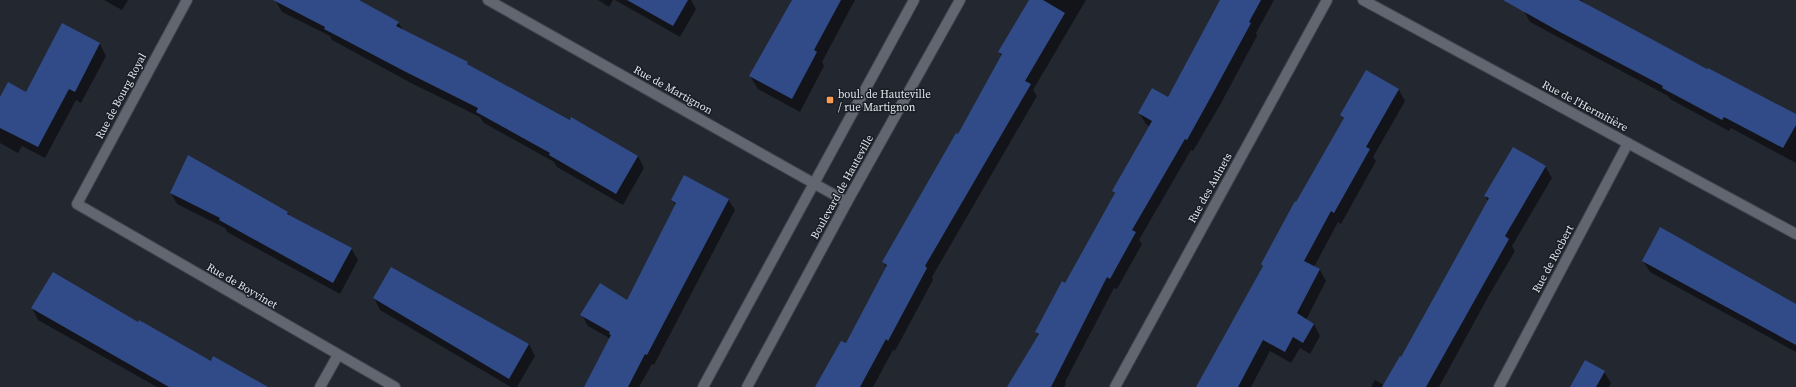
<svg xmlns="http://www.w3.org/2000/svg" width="1796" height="387" font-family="'Source Serif 4',serif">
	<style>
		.shadow { fill: #0007 }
		.building { fill: #314b89 }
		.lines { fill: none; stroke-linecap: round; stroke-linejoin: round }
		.minor-casing { stroke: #3f434b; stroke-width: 12 }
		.tertiary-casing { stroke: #3f434b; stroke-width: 12 }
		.minor { stroke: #616671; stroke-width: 10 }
		.tertiary { stroke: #616671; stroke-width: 10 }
		.poi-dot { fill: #fd9d55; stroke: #191d26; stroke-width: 1.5 }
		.labels { text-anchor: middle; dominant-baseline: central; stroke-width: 3; stroke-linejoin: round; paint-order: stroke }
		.street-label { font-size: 11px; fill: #e2e5eb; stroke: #191d26 }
		.poi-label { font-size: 11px; fill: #e2e5eb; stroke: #191d26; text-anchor: start }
	</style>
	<rect width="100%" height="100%" fill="#232730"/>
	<!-- shadow -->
	<g class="shadow">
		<polygon points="104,0 128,0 122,10"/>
		<polygon points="275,0 357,0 398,22 403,30 467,63 468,65 638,156 644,168 623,205 557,167 554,162 484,123 480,117 411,83 332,40 330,36 282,12"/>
		<polygon points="598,0 613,0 609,7"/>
		<polygon points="615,0 691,0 696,9 680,37"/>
		<polygon points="793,0 855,0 822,62 824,66 800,112 758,89 750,76"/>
		<polygon points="1031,0 1086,0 1033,90 1037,96 932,277 933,280 895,351 893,350 873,387 816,387 846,345 886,267 883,262 958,135 1002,57 999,52"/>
		<polygon points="1222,0 1274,0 1256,33 1257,36 1220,105 1193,151 1191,150 1139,240 1142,244 1117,289 1114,288 1065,382 1066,384 1064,387 1009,387 1039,336 1036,332 1065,284 1115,195 1113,191 1150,127 1146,124 1139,113 1168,98"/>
		<polygon points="1530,0 1581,0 1589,6 1708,70 1796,115 1796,163 1731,128 1729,131 1670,99 1668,96 1530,22 1524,11"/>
		<polygon points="62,25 100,44 106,56 81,103 76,100 45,158 22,146 18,153 0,143 0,99 27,93"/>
		<polygon points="1399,90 1405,101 1373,157 1376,161 1341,224 1338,222 1314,267 1320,270 1326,281 1306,320 1314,324 1320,336 1310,354 1300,348 1291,363 1270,351 1251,387 1198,387 1297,203 1344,120 1341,115"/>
		<polygon points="1545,166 1552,178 1512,246 1515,251 1488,297 1439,387 1371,387 1375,380 1384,385 1401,358 1488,201 1485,196"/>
		<polygon points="171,193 287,212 290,216 351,248 358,260 340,294 227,232 225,228 177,204"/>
		<polygon points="728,199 735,210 654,365 652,364 639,387 585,387 611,339 588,326 582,315 628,301 676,206 672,200"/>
		<polygon points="1643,261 1796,304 1796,352 1650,272"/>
		<polygon points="391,268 529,344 535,356 517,387 511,387 380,310 374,298"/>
		<polygon points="32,308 138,323 261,387 157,387 38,320"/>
		<polygon points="1604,372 1611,383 1609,387 1572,387"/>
	</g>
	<!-- building -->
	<g class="building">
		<polygon points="273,0 359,0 399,22 396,26 468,62 467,64 570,120 571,117 638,156 616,194 549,155 550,153 476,112 478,108 404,71 324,29 325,27"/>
		<polygon points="627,0 688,0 673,26"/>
		<polygon points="792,0 841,0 814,50 817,52 792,99 749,76"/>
		<polygon points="1029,0 1043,0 1065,13 1025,81 1031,84 925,266 927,268 888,341 886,339 860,387 815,387 841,341 846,343 887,265 882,262 956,133 958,134 1002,54 998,52"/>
		<polygon points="1220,0 1261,0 1249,22 1251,23 1213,93 1187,140 1185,139 1132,230 1136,232 1110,279 1107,277 1051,387 1007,387 1039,334 1035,332 1062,281 1065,283 1115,193 1112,191 1152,121 1138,113 1152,88 1168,97"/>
		<polygon points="1503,0 1579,0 1707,69 1708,68 1796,114 1796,125 1783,148 1724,117 1722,120 1662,88 1663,86 1560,32"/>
		<polygon points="62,23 100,43 75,92 69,89 38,147 0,128 0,97 8,82 26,92"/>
		<polygon points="1366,70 1399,89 1366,147 1370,149 1334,213 1331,211 1304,261 1320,269 1297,313 1314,324 1303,343 1293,337 1285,352 1263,340 1238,387 1196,387 1263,266 1261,264 1295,201 1296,202 1344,118 1340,115"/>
		<polygon points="1513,147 1546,166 1505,236 1509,239 1426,387 1382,387 1400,356 1401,357 1489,198 1484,196"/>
		<polygon points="188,155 288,212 287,214 352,248 333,283 219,220 220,218 170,193"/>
		<polygon points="684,175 729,199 647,355 645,354 628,387 584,387 611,335 609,334 610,332 580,315 600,283 627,300 676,203 671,200"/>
		<polygon points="1660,227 1796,304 1796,345 1642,261"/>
		<polygon points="391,267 529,344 509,379 373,298"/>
		<polygon points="53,272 138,322 139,320 211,361 213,356 268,387 169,387 31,308"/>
		<polygon points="1585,360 1605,371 1596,387 1570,387"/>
	</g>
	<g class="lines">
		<!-- minor casing -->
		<g class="minor-casing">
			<g id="minor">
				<polyline points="187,0 77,204 395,387"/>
				<polyline points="488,0 847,202"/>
				<polyline points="1363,0 1796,234"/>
				<polyline points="320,387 338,355"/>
				<polyline points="1115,387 1327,0"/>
				<polyline points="1499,387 1628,143"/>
			</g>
		</g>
		<!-- tertiary casing -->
		<g class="tertiary-casing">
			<g id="tertiary">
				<polyline points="703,387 914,0"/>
				<polyline points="747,387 847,202 960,0"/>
			</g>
		</g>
		<!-- minor -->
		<use href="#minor" class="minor"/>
		<!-- tertiary -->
		<use href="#tertiary" class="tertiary"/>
	</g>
	<!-- markers -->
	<rect class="poi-dot" x="826" y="96" width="8" height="8" rx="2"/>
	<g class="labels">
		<!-- street labels -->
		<g class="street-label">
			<text transform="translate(673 90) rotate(29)">Rue de Martignon</text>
			<text transform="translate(121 96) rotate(-62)">Rue de Bourg Royal</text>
			<text transform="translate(1585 106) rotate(28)">Rue de l'Hermitière</text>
			<text transform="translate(842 187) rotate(-61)">Boulevard de Hauteville</text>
			<text transform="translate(1210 188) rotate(-61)">Rue des Aulnets</text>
			<text transform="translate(1553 259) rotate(-62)">Rue de Rocbert</text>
			<text transform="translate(242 286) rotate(30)">Rue de Boyvinet</text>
		</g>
		<!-- poi labels -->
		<g class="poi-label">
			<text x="838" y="94">boul. de Hauteville<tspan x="838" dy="13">/ rue Martignon</tspan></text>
		</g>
	</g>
</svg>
